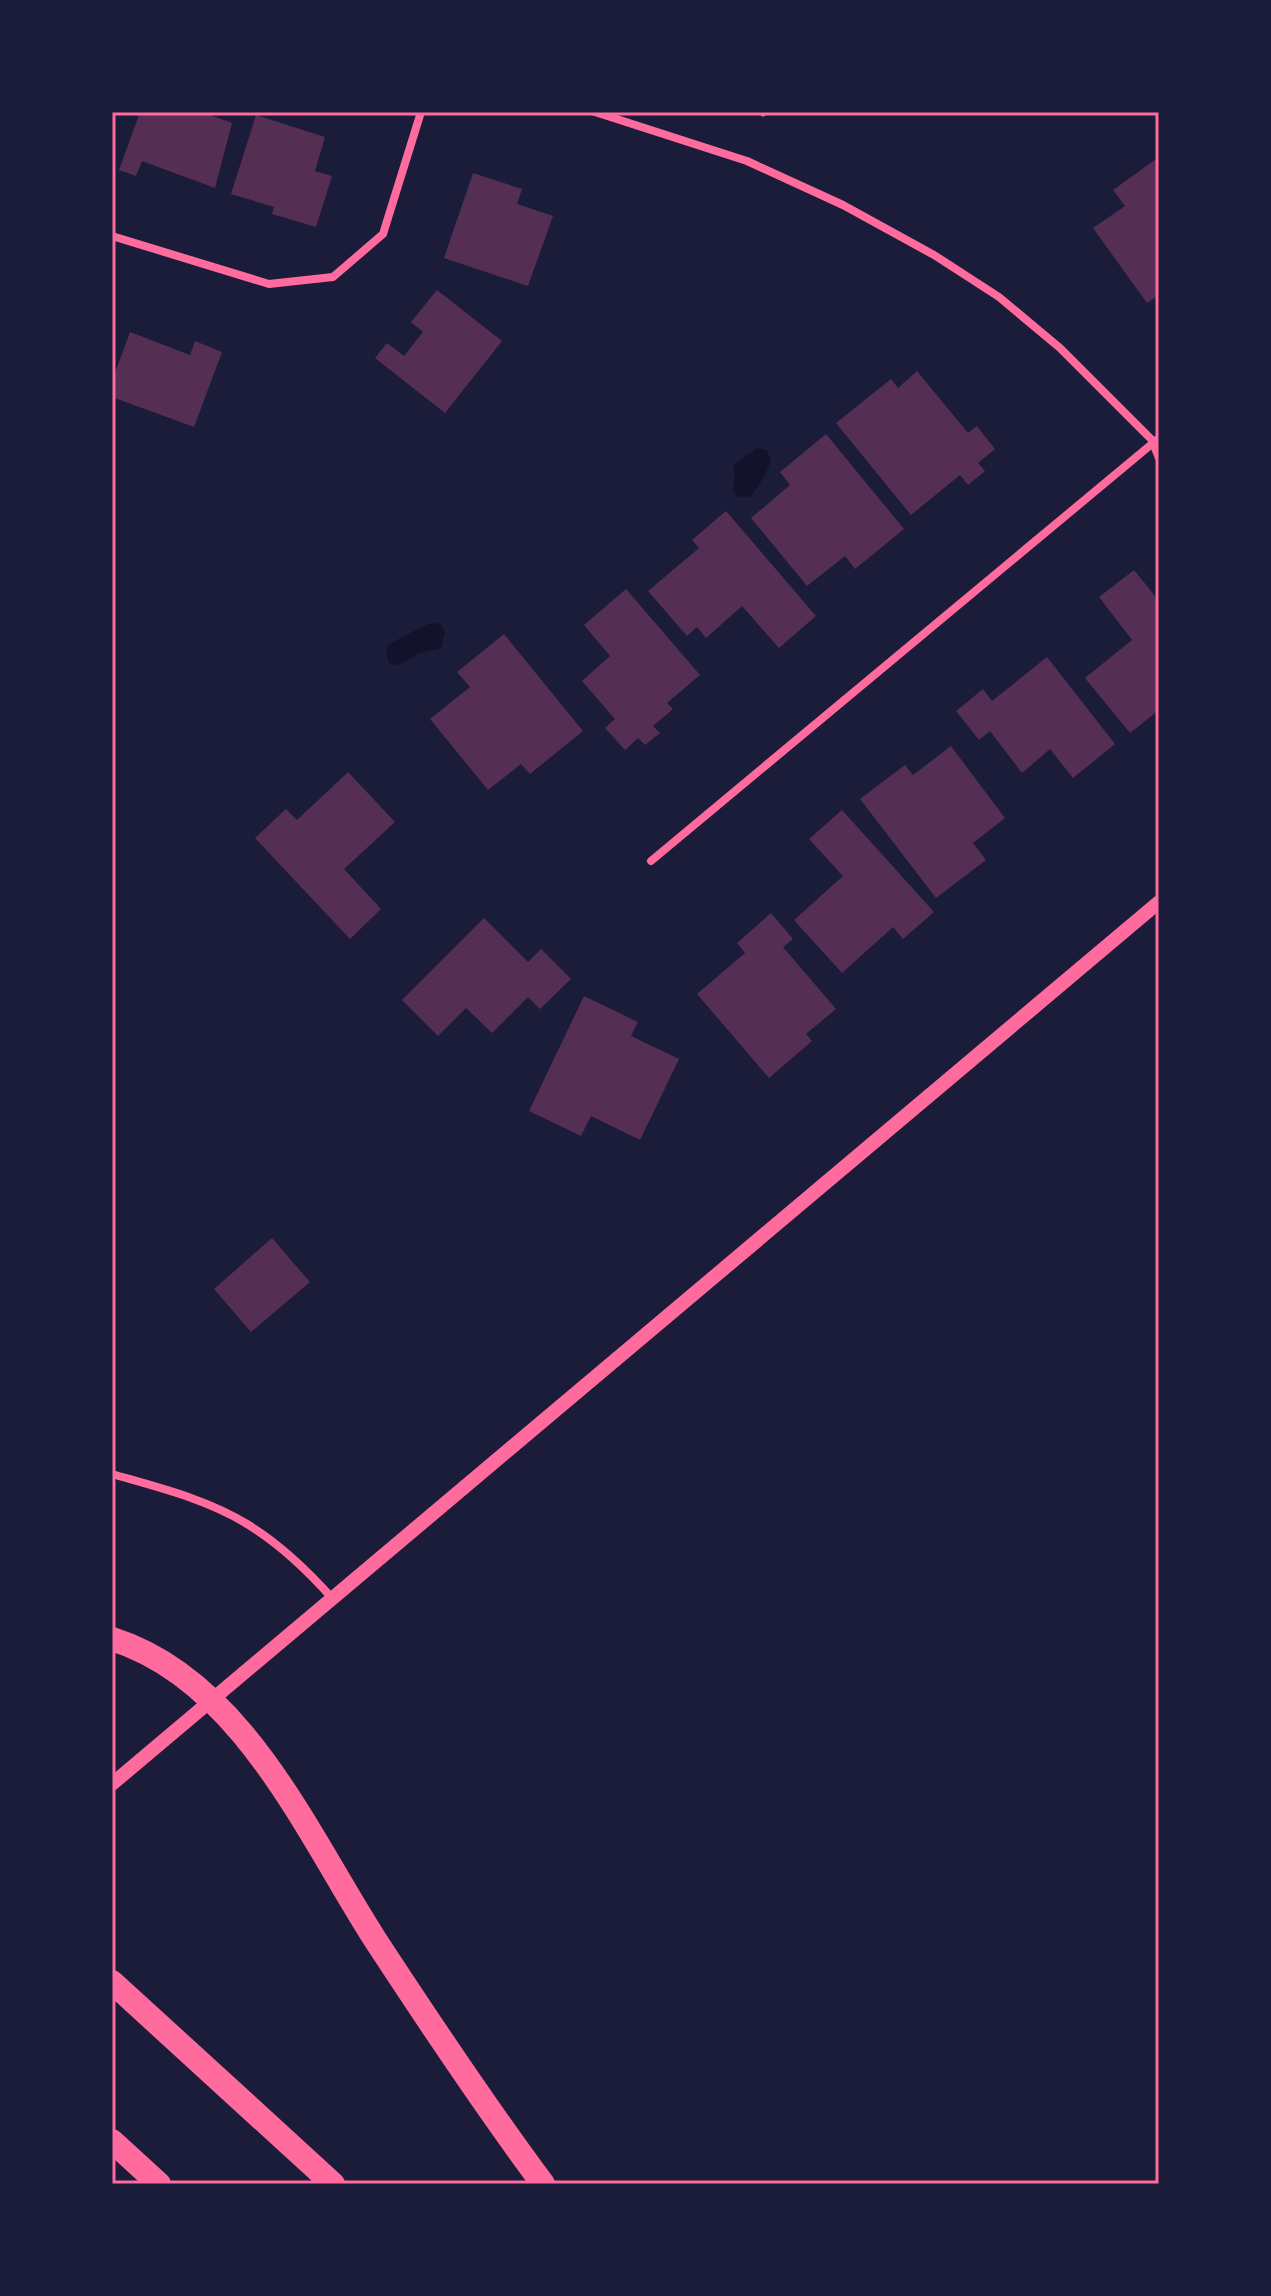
<svg xmlns="http://www.w3.org/2000/svg" width="1271" height="2296" font-family="Manrope,sans-serif">
	<style>
		.water { fill: #12122b }
		.building { fill: #542f53 }
		.lines { fill: none; stroke-linecap: round; stroke-linejoin: round }
		.path { stroke: #ff6b9d; stroke-width: 5 }
		.minor { stroke: #ff6b9d; stroke-width: 8 }
		.tertiary { stroke: #ff6b9d; stroke-width: 14 }
		.motorway { stroke: #ff6b9d; stroke-width: 24 }
		.neatline { fill: none; stroke: #ff6b9d; stroke-width: 3 }
	</style>
	<rect width="100%" height="100%" fill="#1b1b3a"/>
	<!-- water -->
	<g class="water">
		<path d="M757,448L766,450L771,459C768,471 758,489 749,497H738L733,489L735,474L733,465Z"/>
		<polygon points="430,623 440,624 445,632 441,648 419,653 399,665 389,664 386,652 389,644"/>
	</g>
	<!-- building -->
	<g class="building">
		<polygon points="140,112 202,112 232,123 215,188 142,161 136,176 119,170"/>
		<polygon points="256,115 325,137 315,171 332,176 316,227 272,214 274,207 231,194"/>
		<polygon points="1159,157 1159,295 1147,303 1093,228 1125,206 1113,190"/>
		<polygon points="473,173 522,189 517,204 553,216 528,286 444,258"/>
		<polygon points="437,290 502,341 445,413 375,358 387,343 404,356 423,332 411,322"/>
		<polygon points="130,332 190,355 195,341 222,352 194,427 112,397 112,381"/>
		<polygon points="917,371 968,433 977,426 995,449 978,463 985,471 968,485 960,475 911,515 836,423 891,379 898,388"/>
		<polygon points="826,434 904,529 855,569 845,556 807,586 751,518 790,485 780,472"/>
		<polygon points="726,511 816,616 779,648 742,606 706,638 697,627 687,636 648,591 699,548 692,540"/>
		<polygon points="1134,570 1159,601 1159,710 1130,733 1085,678 1132,640 1099,597"/>
		<polygon points="626,589 700,675 667,703 673,709 653,726 660,733 645,745 638,738 625,750 605,728 615,719 582,681 610,656 584,625"/>
		<polygon points="504,634 583,731 530,774 521,764 488,790 430,719 470,687 457,672"/>
		<polygon points="1047,657 1115,744 1073,778 1050,749 1022,773 990,731 979,740 956,711 983,689 992,701"/>
		<polygon points="951,746 1005,818 973,843 986,860 936,898 860,799 905,765 913,775"/>
		<polygon points="348,772 395,822 344,869 381,909 350,939 255,838 286,809 297,820"/>
		<polygon points="842,810 934,912 903,939 893,927 842,973 794,920 843,876 809,839"/>
		<polygon points="771,913 793,939 783,947 836,1009 806,1034 812,1041 769,1078 697,994 745,953 737,943"/>
		<polygon points="484,918 528,962 541,949 571,979 540,1009 528,997 492,1033 466,1008 438,1036 402,1000"/>
		<polygon points="584,996 638,1022 631,1036 679,1059 640,1140 591,1116 581,1136 529,1111"/>
		<polygon points="272,1238 310,1282 251,1332 214,1289"/>
	</g>
	<g class="lines">
		<!-- path -->
		<polyline class="path" points="763,114 763,112"/>
		<!-- minor -->
		<g class="minor">
			<polyline points="595,112 747,161 843,205 934,255 999,297 1060,348 1159,447"/>
			<polyline points="112,236 269,284 333,277 383,234 421,112"/>
			<polyline points="1153,443 1159,458"/>
			<polyline points="651,861 1159,438"/>
			<path d="M112,1474C157,1487 207,1499 247,1524C280,1544 307,1570 332,1598"/>
		</g>
		<!-- tertiary -->
		<polyline class="tertiary" points="112,1784 1159,902"/>
		<!-- motorway -->
		<g class="motorway">
			<path d="M112,1639C243,1680 309,1838 378,1944C431,2025 485,2106 543,2184"/>
			<polyline points="112,1982 333,2184"/>
			<polyline points="112,2141 159,2184"/>
		</g>
	</g>
	<!-- border -->
	<rect width="1271" height="2296" fill="none" stroke="#1b1b3a" stroke-width="228"/>
	<rect x="114" y="114" width="1043" height="2068" class="neatline"/>
</svg>
